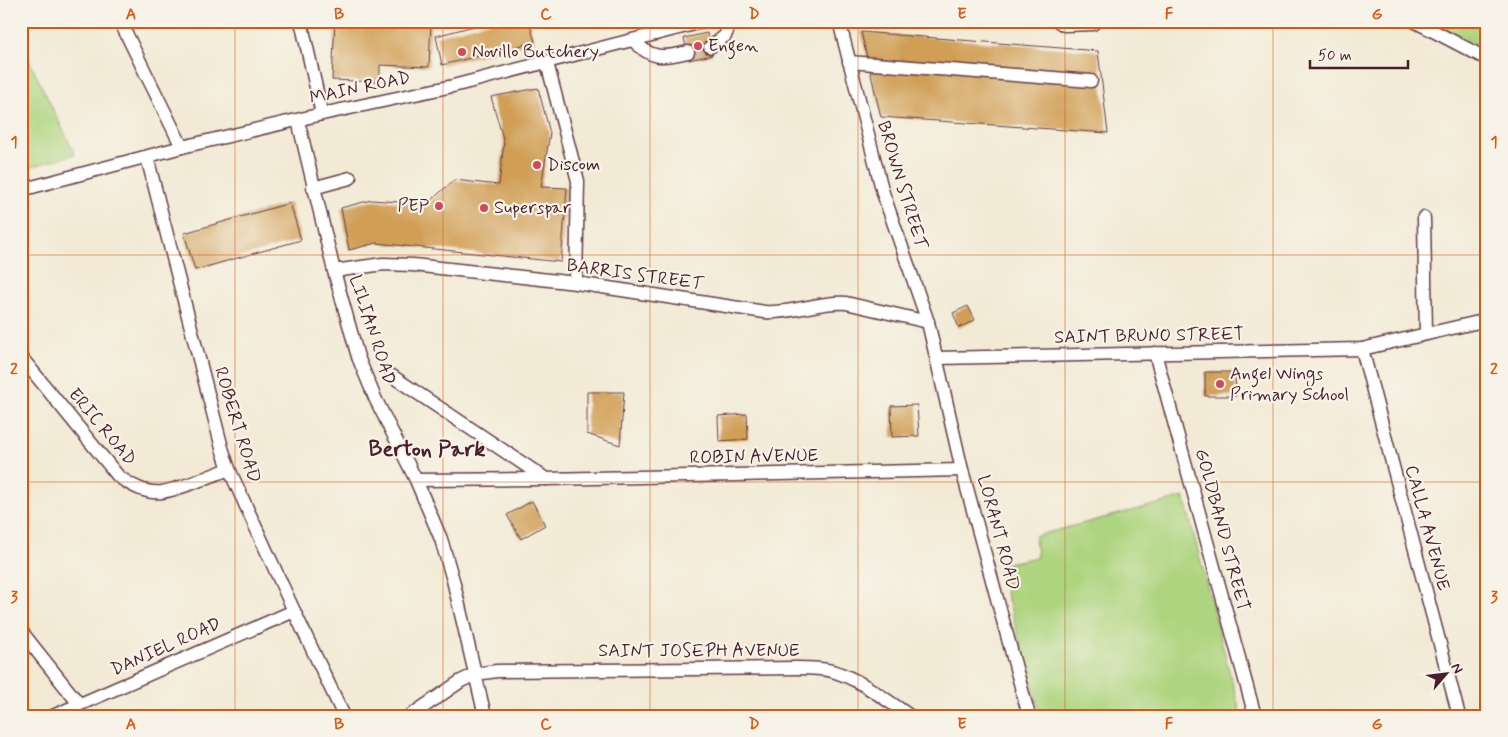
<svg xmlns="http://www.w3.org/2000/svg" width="1508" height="737" font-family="Mynerve,sans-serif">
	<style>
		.green { fill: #add47e; stroke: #7c7a54 }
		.building { fill: #d09e55 }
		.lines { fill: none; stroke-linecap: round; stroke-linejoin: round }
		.minor-tunnel { stroke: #d0c1b3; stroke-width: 12; stroke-dasharray: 12 6; stroke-linecap: butt }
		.minor-casing { stroke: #633d44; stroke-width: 15 }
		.minor { stroke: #fff; stroke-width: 12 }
		.grid { fill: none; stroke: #e0560e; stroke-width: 1; stroke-opacity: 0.55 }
		.poi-dot { fill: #d1495b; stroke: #f7f3e8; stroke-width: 2 }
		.labels { text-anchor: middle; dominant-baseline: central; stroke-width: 4.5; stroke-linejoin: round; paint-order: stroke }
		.poi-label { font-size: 18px; fill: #4a1f2b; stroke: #f7f3e8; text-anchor: start }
		.street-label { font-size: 18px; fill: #4a1f2b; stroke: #f7f3e8 }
		.district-label { font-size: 22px; font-weight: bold; fill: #4a1f2b; stroke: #f7f3e8 }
		.neatline { fill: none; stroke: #e0560e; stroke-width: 2 }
		.grid-label { font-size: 16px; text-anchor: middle; font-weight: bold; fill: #e0560e }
	</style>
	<rect width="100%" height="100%" fill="#f7f3e8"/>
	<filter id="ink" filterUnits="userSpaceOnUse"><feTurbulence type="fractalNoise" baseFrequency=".02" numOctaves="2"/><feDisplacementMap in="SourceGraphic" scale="10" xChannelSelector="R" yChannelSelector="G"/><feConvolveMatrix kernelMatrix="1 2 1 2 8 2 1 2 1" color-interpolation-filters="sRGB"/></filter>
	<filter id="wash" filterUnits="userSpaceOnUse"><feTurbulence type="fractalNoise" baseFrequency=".0096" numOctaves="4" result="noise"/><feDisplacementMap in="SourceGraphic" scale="20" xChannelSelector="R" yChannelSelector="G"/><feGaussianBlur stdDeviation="1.12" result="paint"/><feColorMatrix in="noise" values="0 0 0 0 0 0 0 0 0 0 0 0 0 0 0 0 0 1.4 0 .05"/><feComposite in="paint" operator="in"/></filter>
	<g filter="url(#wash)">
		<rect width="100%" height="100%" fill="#f2ead5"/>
		<!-- green -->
		<g class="green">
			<polygon points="1430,21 1487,21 1487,50"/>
			<polygon points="21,44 75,154 21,170"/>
			<polygon points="1184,497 1241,716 1041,716 998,565 1037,557 1035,536"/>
		</g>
		<g id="blocks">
			<!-- building -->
			<g class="building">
				<polygon points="335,21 431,21 429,67 380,65 380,82 332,80"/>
				<polygon points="493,21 529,22 535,42 442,65 436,36"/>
				<polygon points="861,32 1098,51 1108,133 881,117"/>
				<polygon points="707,33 712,55 689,60 684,38"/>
				<polygon points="538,88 550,133 541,187 567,188 561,262 376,243 349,250 341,208 371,200 427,204 454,180 499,185 504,142 491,97"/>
				<polygon points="290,203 301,240 195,270 184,233"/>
				<polygon points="968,306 975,320 959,328 953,313"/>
				<polygon points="1205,372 1235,372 1236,396 1205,396"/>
				<polygon points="587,392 624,392 620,445 587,434"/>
				<polygon points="917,405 919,436 892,437 891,406"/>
				<polygon points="747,414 748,439 719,441 718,416"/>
				<polygon points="532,501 545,525 521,539 507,515"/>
			</g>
		</g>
	</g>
	<g filter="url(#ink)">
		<use href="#blocks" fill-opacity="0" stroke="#633d44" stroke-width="1"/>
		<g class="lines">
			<!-- minor-tunnel -->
			<polyline class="minor-tunnel" points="688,52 710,47"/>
			<!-- minor casing -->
			<g class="minor-casing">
				<g id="minor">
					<polyline points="120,21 182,147"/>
					<polyline points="301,21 322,114"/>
					<polyline points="839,21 883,193 928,322 962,470 1029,716"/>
					<polyline points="1058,21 1064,25 1093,24"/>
					<polyline points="1414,21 1487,59"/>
					<path d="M633,40C651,60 663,58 688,52"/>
					<polyline points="710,47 725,36 731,21"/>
					<polyline points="849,62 1091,81"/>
					<polyline points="547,63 578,181 576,283"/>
					<polyline points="298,120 334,271 358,357 375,398 416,480 441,539 453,580 485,716"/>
					<polyline points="147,157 222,448 229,469 294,611 344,716"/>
					<polyline points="313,188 350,178"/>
					<polyline points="21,190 182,147 322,114 453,86 706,21"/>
					<polyline points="1424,218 1426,334"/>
					<path d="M334,271L383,264L413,265L576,283L765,312C793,314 819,301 846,303L928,322"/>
					<polyline points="1362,349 1459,716"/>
					<polyline points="1155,353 1255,716"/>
					<path d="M21,357L118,476C130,485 146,494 162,492C181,489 210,476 229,469"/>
					<polyline points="937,358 1362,349 1487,320"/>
					<polyline points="392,376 546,479"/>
					<polyline points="416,480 546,479 962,470"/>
					<polyline points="21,631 79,704"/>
					<polyline points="53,716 294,611"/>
					<path d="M410,716L461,681L476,674L497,671L797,668C809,668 821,668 832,671C860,679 886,700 910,716"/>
				</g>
			</g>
			<!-- minor -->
			<use href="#minor" class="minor"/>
		</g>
	</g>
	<!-- grid -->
	<path class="grid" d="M235,21V716M443,21V716M650,21V716M858,21V716M1065,21V716M1273,21V716M21,255H1487M21,482H1487"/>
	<!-- markers -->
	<g class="poi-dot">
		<circle cx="698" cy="46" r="5"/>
		<circle cx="462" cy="52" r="5"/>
		<circle cx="537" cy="165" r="5"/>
		<circle cx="439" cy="206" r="5"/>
		<circle cx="484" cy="208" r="5"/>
		<circle cx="1220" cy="384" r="5"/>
	</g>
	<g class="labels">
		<!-- poi labels -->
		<g class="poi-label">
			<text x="708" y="46">Engen</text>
			<text x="472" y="52">Novillo Butchery</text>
			<text x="547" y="165">Discom</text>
			<text x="429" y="206" text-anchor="end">PEP</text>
			<text x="494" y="208">Superspar</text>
			<text x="1230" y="374">Angel Wings<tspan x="1230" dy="21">Primary School</tspan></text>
		</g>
		<!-- street labels -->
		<g class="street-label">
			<text transform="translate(360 88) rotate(-12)">MAIN ROAD</text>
			<text transform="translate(902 185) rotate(73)">BROWN STREET</text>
			<text transform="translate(635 275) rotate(8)">BARRIS STREET</text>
			<text transform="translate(372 330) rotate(72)">LILIAN ROAD</text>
			<text transform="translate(1149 336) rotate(-1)">SAINT BRUNO STREET</text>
			<text transform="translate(237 425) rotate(73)">ROBERT ROAD</text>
			<text transform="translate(102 427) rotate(50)">ERIC ROAD</text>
			<text transform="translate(754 457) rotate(-1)">ROBIN AVENUE</text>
			<text transform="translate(1427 528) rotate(75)">CALLA AVENUE</text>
			<text transform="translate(1222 530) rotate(75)">GOLDBAND STREET</text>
			<text transform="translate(998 533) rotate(75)">LORANT ROAD</text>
			<text transform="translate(166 647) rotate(-24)">DANIEL ROAD</text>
			<text x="699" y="651">SAINT JOSEPH AVENUE</text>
		</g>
		<!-- district labels -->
		<g class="district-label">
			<text x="427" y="450">Berton Park</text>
		</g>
	</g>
	<!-- margin -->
	<rect width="1508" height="737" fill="none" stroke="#f7f3e8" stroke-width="55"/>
	<!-- north arrow -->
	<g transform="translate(1446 674) rotate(62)" stroke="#f7f3e8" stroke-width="4" paint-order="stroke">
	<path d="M0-4L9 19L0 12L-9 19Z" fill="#4a1f2b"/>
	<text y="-8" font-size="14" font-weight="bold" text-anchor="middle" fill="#4a1f2b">N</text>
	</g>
	<!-- scale -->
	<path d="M1310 60v8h98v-8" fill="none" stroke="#4a1f2b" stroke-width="2.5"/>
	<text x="1318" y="60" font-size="15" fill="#4a1f2b" stroke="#f7f3e8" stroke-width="4" paint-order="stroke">50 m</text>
	<rect x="28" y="28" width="1452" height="682" class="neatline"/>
	<g class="grid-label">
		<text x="131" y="19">A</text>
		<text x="339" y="19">B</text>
		<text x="546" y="19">C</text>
		<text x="754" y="19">D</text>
		<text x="962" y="19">E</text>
		<text x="1169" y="19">F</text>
		<text x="1377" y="19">G</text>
		<text x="14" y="147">1</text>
		<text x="1494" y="147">1</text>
		<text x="14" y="374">2</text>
		<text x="1494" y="374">2</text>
		<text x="14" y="602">3</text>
		<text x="1494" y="602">3</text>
		<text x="131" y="729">A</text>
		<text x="339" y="729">B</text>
		<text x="546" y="729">C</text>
		<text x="754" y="729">D</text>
		<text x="962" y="729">E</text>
		<text x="1169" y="729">F</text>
		<text x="1377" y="729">G</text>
	</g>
</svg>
